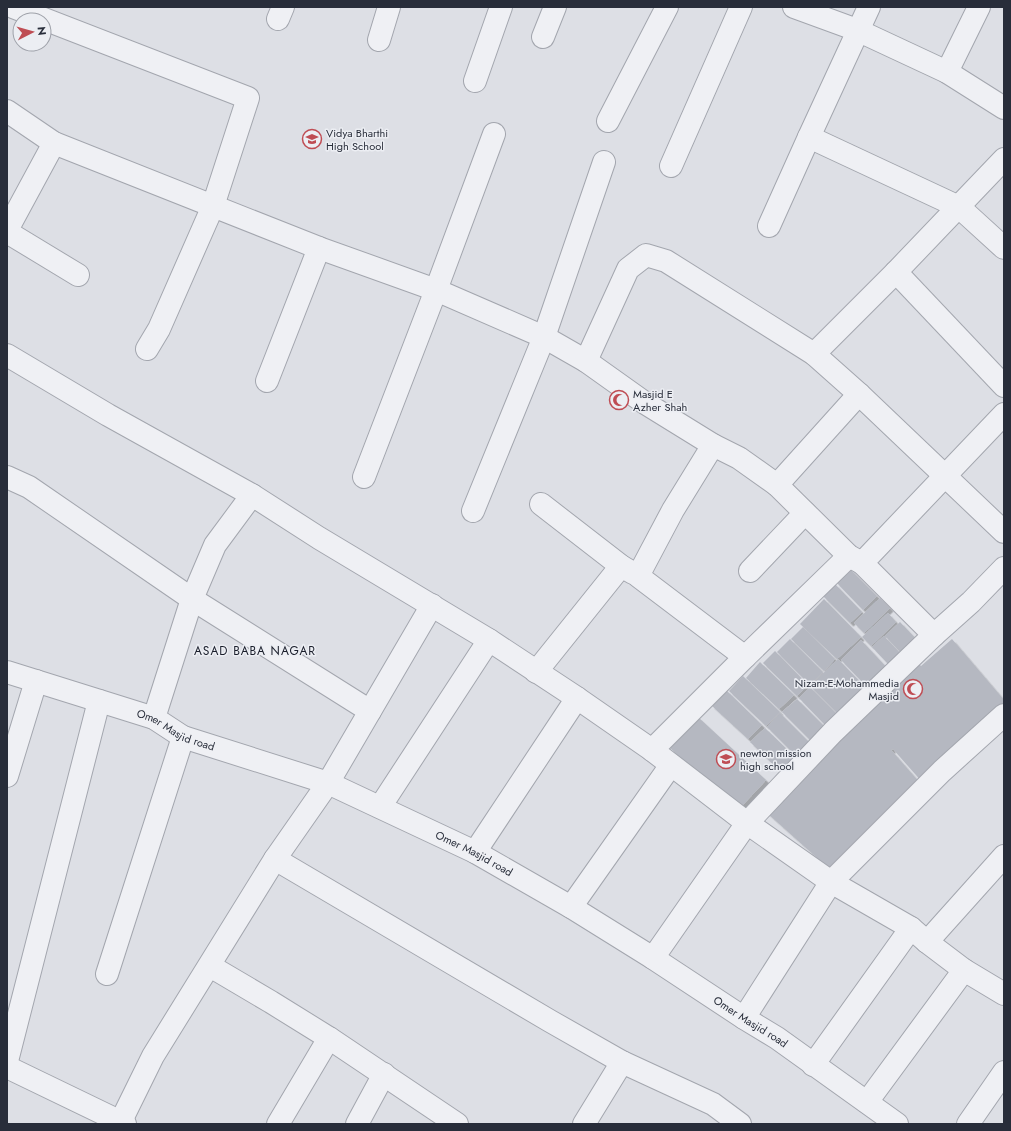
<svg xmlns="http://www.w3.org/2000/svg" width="1011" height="1131" font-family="Jost,sans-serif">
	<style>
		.building { fill: #b5b8c1; filter: url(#shadow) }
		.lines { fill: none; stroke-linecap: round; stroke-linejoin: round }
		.minor-casing { stroke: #a3a6ae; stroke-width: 24 }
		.minor { stroke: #eff0f4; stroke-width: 22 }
		.labels { text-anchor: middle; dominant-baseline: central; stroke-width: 3; stroke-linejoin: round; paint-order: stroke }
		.poi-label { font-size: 11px; fill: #282d3a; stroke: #eceef3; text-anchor: start }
		.street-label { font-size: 11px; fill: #282d3a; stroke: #eceef3 }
		.neighbourhood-label { font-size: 12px; letter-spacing: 1px; fill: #1a1e2b; stroke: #eceef3 }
	</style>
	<defs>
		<filter id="shadow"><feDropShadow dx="3.5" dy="3.5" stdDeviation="0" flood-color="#0004"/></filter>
	</defs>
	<rect width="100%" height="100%" fill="#dddfe5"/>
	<!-- building -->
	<g class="building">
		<polygon points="850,569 877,596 863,610 836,582"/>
		<polygon points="835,584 862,612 850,623 823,596"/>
		<polygon points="880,598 890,608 864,633 854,623"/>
		<polygon points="824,599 861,637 837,659 800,624"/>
		<polygon points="888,613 896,622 871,646 862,637"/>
		<polygon points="900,622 917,640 902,654 885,636"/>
		<polygon points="803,627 835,659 824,671 791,639"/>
		<polygon points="884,636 902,655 890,666 872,647"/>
		<polygon points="790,639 823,672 810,685 777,652"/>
		<polygon points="952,639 1004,700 1004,711 924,784 893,749 891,750 920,783 833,872 766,812 916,662 921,666"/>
		<polygon points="861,640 888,669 869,689 841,660"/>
		<polygon points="775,651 808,685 797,696 763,663"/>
		<polygon points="838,659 866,688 839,715 810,686"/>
		<polygon points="760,662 794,695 779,709 746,678"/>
		<polygon points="743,676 780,712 766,726 729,691"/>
		<polygon points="810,687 838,715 827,727 799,698"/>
		<polygon points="726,690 762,725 748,739 711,705"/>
		<polygon points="797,699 825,727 811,741 782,712"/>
		<polygon points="780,713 809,742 796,756 767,727"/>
		<polygon points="698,717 766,780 738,810 670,748"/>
		<polygon points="765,728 795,757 781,772 750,742"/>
	</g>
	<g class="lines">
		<!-- minor casing -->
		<g class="minor-casing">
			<g id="minor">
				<polyline points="13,7 248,98 213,206 159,329 147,349"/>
				<polyline points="794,7 857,30 947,72 1004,108"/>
				<polyline points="278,19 283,7"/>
				<polyline points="543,37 555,7"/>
				<polyline points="379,40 389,7"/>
				<polyline points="947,72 979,7"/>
				<polyline points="475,81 501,7"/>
				<polyline points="7,111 54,143 319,248 436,290 544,337 586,361 645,403 713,445 739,458 777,485 849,556 862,563"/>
				<polyline points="608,121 667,7"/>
				<polyline points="809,137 959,207 1004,248"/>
				<polyline points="671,166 741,7"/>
				<polyline points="769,226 809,137 869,7"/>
				<polyline points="7,230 54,143"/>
				<polyline points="7,232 78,275"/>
				<polyline points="896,272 1004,386"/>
				<polyline points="814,354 896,272 1004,159"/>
				<polyline points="7,355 108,415 252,495 319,538 489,640 577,698 652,750 747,823 831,882 911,928 927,942 964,970 1004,994"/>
				<polyline points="586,361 628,269 646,255 666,261 814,354 859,394 1004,532"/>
				<polyline points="267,381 319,248"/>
				<polyline points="1004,414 862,563 934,635 971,602 1004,568"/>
				<polyline points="713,445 673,510 638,576 745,657 849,556"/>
				<polyline points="7,477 29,487 192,599 370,711"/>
				<polyline points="364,477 436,290 494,134"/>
				<polyline points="777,485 859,394"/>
				<polyline points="541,504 621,566 633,573"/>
				<polyline points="473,511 544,337 604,162"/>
				<polyline points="750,571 805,513"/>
				<path id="s1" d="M7,672L154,718L183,737L328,783L475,852L571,907L653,958L744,1018L777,1038L897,1124"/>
				<polyline points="536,672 621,566"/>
				<polyline points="154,718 192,599 215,545 252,495"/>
				<polyline points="652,750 745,657"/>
				<polyline points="7,776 36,681"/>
				<polyline points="380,807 489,640"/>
				<polyline points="475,852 577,698"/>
				<polyline points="275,859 550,1021 622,1062 713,1104 740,1124"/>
				<polyline points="571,907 671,765"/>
				<polyline points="927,942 1004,856"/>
				<polyline points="653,958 747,823 833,732 934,635"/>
				<polyline points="210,966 271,1002 329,1038 457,1124"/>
				<polyline points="107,974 183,737"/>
				<polyline points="744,1018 831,882 942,771 1004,715"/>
				<polyline points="7,1061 99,701"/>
				<polyline points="813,1065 911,928"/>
				<polyline points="7,1067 125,1124"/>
				<polyline points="867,1102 964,970"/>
				<polyline points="121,1121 153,1056 275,859 328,783 432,605"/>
				<polyline points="278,1124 329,1038"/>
				<polyline points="357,1124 384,1074"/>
				<polyline points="584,1124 622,1062"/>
				<polyline points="968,1124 1004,1072"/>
			</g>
		</g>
		<!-- minor -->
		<use href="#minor" class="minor"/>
	</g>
	<!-- icons -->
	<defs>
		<g id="school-ring" transform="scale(1)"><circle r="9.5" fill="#eceef3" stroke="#bf4d54" stroke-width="1.5"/><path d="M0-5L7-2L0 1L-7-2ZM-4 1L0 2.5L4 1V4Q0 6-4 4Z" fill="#bf4d54"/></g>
		<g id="mosque-ring" transform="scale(1)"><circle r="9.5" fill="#eceef3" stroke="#bf4d54" stroke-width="1.5"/><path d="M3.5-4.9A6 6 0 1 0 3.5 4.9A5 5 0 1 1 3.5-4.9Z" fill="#bf4d54"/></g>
	</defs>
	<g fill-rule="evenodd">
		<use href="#school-ring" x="312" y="139"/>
		<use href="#mosque-ring" x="619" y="400"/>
		<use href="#mosque-ring" x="913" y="689"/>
		<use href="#school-ring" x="726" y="759"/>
	</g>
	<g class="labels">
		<!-- poi labels -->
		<g class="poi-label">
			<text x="326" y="133">Vidya Bharthi<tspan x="326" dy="13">High School</tspan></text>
			<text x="633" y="394">Masjid E<tspan x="633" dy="13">Azher Shah</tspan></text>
			<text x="899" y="683" text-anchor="end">Nizam-E-Mohammedia<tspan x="899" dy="13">Masjid</tspan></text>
			<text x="740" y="753">newton mission<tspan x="740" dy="13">high school</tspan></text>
		</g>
		<!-- street labels -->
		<g class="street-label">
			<text stroke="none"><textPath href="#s1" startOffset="179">Omer Masjid road</textPath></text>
			<text stroke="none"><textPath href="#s1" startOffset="503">Omer Masjid road</textPath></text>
			<text stroke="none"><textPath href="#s1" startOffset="827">Omer Masjid road</textPath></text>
		</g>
		<!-- neighbourhood labels -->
		<g class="neighbourhood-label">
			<text x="255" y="651">ASAD BABA NAGAR</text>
		</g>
	</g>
	<!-- border -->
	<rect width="1011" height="1131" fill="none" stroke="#282d3a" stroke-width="16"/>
	<!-- north arrow -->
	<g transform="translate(32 32) rotate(84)"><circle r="19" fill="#eceef3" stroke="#9ea1a9"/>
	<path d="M0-3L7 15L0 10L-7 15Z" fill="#bf4d54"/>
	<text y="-6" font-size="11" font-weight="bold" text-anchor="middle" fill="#282d3a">N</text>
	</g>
</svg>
